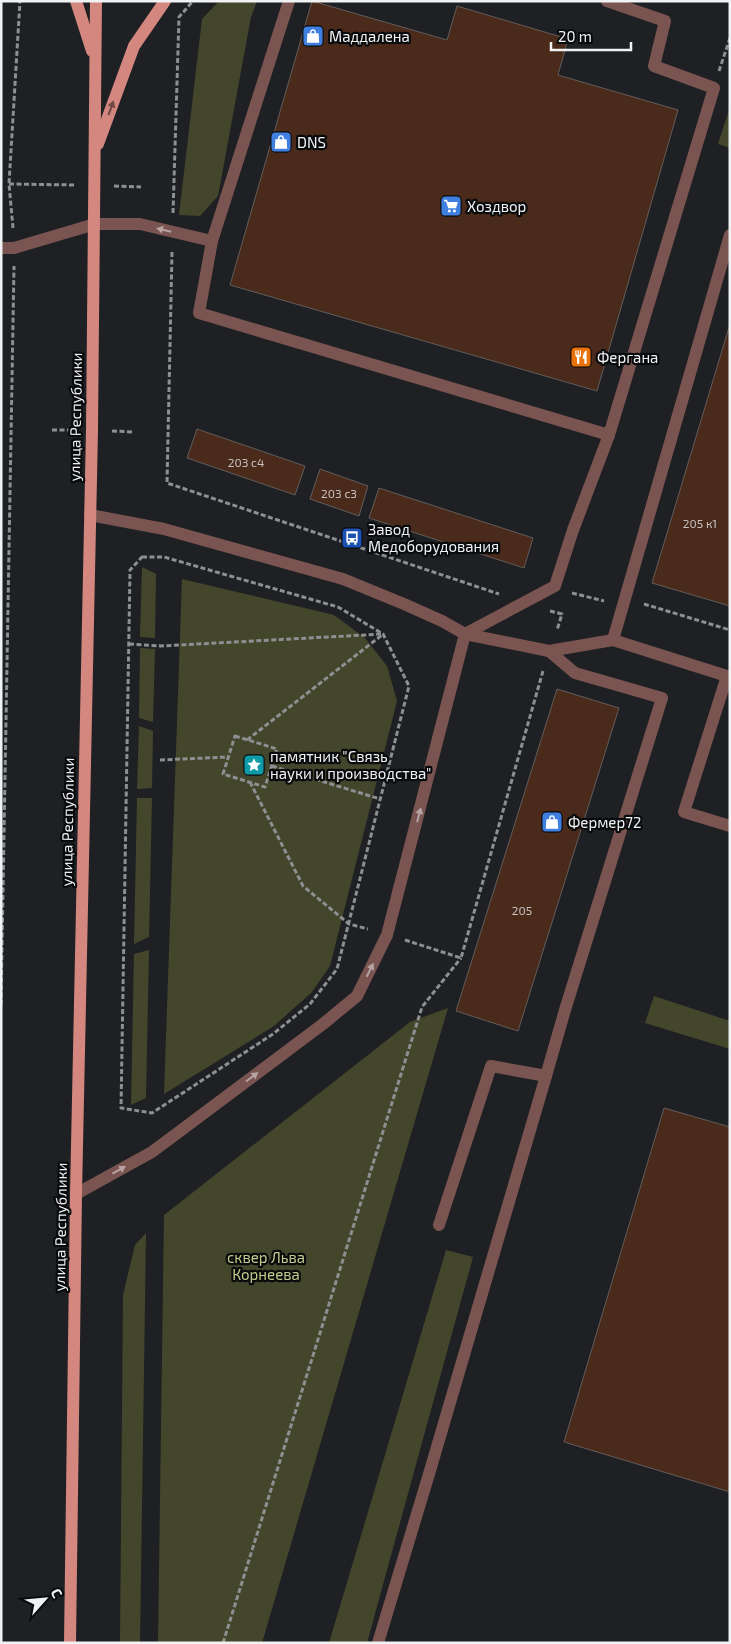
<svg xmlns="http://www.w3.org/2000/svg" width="731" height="1644" font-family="'Exo 2',sans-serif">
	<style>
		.green { fill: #44462c }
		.building { fill: #4a2b1b; stroke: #615d5b }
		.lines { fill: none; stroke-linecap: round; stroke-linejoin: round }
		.path { stroke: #8d8f91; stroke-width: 3; stroke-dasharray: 5 2.5; stroke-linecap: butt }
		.minor { stroke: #7a5450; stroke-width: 12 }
		.major { stroke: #d4877e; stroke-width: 12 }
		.oneway { fill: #6e4844 }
		.oneway2 { fill: #b6a3a2 }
		.labels { text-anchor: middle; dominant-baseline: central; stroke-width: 4.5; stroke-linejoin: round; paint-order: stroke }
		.number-label { font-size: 12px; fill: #c7c0be }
		.poi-label { font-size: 15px; fill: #f1f2f4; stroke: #090a0b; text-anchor: start }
		.street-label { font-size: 15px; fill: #f1f2f4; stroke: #090a0b }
		.park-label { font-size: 15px; fill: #c4ca8c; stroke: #090a0b }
	</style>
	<rect width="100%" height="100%" fill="#1e2023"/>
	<!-- green -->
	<g class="green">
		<polygon points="219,1 257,1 251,17 218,196 200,216 179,215 202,19"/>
		<polygon points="730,107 730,148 718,144"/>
		<polygon points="142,567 156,574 155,638 140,637"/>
		<polygon points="182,579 334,615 365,638 387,666 397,701 330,966 312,992 274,1026 164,1094"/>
		<polygon points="140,648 155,649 153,722 139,718"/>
		<polygon points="139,726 153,731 152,788 137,789"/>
		<polygon points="137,798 152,798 149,937 134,944"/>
		<polygon points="149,950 146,1098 131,1105 134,954"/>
		<polygon points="654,996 730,1021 730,1049 645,1023"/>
		<polygon points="448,1008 262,1643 158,1643 164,1215 410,1022"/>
		<polygon points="146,1233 140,1643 120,1643 123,1295 135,1245"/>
		<polygon points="446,1250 473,1257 367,1643 329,1643"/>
	</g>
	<!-- building -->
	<g class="building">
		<polygon points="312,1 447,40 457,6 568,39 558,75 678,110 597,391 230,285"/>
		<polygon points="730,324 730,606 652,583"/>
		<polygon points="197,429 305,466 295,495 187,458"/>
		<polygon points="320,469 368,486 359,516 310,499"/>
		<polygon points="379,488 533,538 524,568 369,518"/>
		<polygon points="557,689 619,708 518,1031 456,1011"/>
		<polygon points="664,1108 730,1127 730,1492 564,1442"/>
	</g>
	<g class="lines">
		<!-- path -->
		<g class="path">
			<polyline points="719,71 730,38"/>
			<polyline points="9,184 75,185"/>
			<polyline points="114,186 141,187"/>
			<polyline points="173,213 179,17 193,1"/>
			<polyline points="13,228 9,184 20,1"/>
			<polyline points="172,252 167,483 499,594"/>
			<polyline points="52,430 73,430"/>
			<polyline points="112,431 134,432"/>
			<polygon points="142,557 164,557 338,607 383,634 409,686 337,969 310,1004 273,1034 152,1113 121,1108 130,570"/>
			<polyline points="572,593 604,601"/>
			<polyline points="644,604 730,630"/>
			<polyline points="550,611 562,614 557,630"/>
			<polyline points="129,644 161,646 383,634"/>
			<polygon points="235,736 277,749 265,787 223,774"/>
			<polyline points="247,740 382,635"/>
			<polyline points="160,760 228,757"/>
			<polyline points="272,766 380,799"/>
			<polyline points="250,782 303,886 349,924 368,929"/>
			<polyline points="405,940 461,958 543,671"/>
			<polyline points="1,1005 14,266"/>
			<polyline points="223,1643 422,1007 461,958"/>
		</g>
		<!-- minor -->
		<g class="minor">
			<polyline points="289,1 212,241 199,313 609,435"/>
			<polyline points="1,248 14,248 95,224 140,224 212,241"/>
			<polyline points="465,634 555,586 573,530 609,435 714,88 654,66 665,21 607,1"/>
			<polyline points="613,640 730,235"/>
			<polyline points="549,651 613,640 730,677"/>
			<polyline points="727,676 684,812 730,826"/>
			<polyline points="76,1194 152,1152 323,1024 357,996 387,935 465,634 442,621 404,604 343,579 164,529 90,515"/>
			<polyline points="439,1225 491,1066 546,1076 565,1010 662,698 575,673 549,651 465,634"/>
			<polyline points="378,1643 429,1474 546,1076"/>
		</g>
		<!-- major -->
		<g class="major">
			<polyline points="76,1 92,51"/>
			<polyline points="98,144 134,46 165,1"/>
			<polyline points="70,1643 76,1194 92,430 96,1"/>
		</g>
	</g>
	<!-- one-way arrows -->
	<defs><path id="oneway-solid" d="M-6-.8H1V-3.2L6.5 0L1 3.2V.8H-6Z" transform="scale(1.25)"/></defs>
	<use class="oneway" href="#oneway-solid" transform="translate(111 108) rotate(-70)"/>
	<g class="oneway2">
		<use href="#oneway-solid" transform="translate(164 230) rotate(-167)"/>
		<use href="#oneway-solid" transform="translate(419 815) rotate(-75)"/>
		<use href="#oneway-solid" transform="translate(370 970) rotate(-64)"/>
		<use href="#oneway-solid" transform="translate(252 1077) rotate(-37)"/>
		<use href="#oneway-solid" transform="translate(119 1170) rotate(-29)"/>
	</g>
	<!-- icons -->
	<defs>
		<g id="shop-square" transform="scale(1.125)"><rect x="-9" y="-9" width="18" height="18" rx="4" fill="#3f7fe0" stroke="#090a0b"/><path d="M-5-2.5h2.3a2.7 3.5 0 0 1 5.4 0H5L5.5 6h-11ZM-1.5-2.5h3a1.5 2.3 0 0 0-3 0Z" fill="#fff"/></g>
		<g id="supermarket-square" transform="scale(1.125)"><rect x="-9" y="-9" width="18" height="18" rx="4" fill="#3f7fe0" stroke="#090a0b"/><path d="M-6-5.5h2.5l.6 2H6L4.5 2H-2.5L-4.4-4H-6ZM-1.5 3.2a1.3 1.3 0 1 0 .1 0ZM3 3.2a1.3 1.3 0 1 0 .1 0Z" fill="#fff"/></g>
		<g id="restaurant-square" transform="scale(1.125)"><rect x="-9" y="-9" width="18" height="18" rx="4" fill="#e8710a" stroke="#090a0b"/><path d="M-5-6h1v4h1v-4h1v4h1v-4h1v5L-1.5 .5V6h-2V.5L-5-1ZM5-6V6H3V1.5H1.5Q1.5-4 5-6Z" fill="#fff"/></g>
		<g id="bus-square" transform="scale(1.125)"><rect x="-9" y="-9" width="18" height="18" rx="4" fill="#1a4fb4" stroke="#090a0b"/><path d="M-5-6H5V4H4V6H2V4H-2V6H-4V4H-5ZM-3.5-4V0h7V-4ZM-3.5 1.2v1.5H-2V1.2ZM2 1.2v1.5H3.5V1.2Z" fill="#fff"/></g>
		<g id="sight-square" transform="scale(1.125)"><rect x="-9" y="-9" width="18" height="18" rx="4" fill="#0f9aa8" stroke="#090a0b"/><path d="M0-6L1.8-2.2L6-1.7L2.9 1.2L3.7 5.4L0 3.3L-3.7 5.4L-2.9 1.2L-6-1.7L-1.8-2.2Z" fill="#fff"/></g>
	</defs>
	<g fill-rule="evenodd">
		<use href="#shop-square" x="313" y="36"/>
		<use href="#shop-square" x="281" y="142"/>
		<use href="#supermarket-square" x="451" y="206"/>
		<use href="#restaurant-square" x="581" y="357"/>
		<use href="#bus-square" x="352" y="538"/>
		<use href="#sight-square" x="254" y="765"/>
		<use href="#shop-square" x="552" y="822"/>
	</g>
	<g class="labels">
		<!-- number labels -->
		<g class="number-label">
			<text x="246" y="462">203 c4</text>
			<text x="339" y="493">203 c3</text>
			<text x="700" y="523">205 к1</text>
			<text x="522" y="910">205</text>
		</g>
		<!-- poi labels -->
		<g class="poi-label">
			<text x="329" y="36">Маддалена</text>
			<text x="297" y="142">DNS</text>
			<text x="467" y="206">Хоздвор</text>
			<text x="597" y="357">Фергана</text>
			<text x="368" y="529">Завод<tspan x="368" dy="17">Медоборудования</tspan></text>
			<text x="270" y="756">памятник "Связь<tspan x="270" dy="17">науки и производства"</tspan></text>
			<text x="568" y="822">Фермер72</text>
		</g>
		<!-- street labels -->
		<g class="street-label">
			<text transform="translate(75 417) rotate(-89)">улица Республики</text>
			<text transform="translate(67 822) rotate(-89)">улица Республики</text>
			<text transform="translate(60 1227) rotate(-89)">улица Республики</text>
		</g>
		<!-- park labels -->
		<g class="park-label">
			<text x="266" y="1257">сквер Льва<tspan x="266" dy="17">Корнеева</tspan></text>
		</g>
	</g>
	<!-- border -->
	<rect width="731" height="1644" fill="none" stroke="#f1f2f4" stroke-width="5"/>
	<!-- north arrow -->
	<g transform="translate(45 1599) rotate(63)" stroke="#090a0b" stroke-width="4" paint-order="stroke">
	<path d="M0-4L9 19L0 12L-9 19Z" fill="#f1f2f4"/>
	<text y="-8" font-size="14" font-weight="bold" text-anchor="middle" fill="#f1f2f4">С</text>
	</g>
	<!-- scale -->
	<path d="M551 42v8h80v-8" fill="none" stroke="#f1f2f4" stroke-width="2.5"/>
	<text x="558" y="42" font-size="15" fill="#f1f2f4" stroke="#090a0b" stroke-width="4" paint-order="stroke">20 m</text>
</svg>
